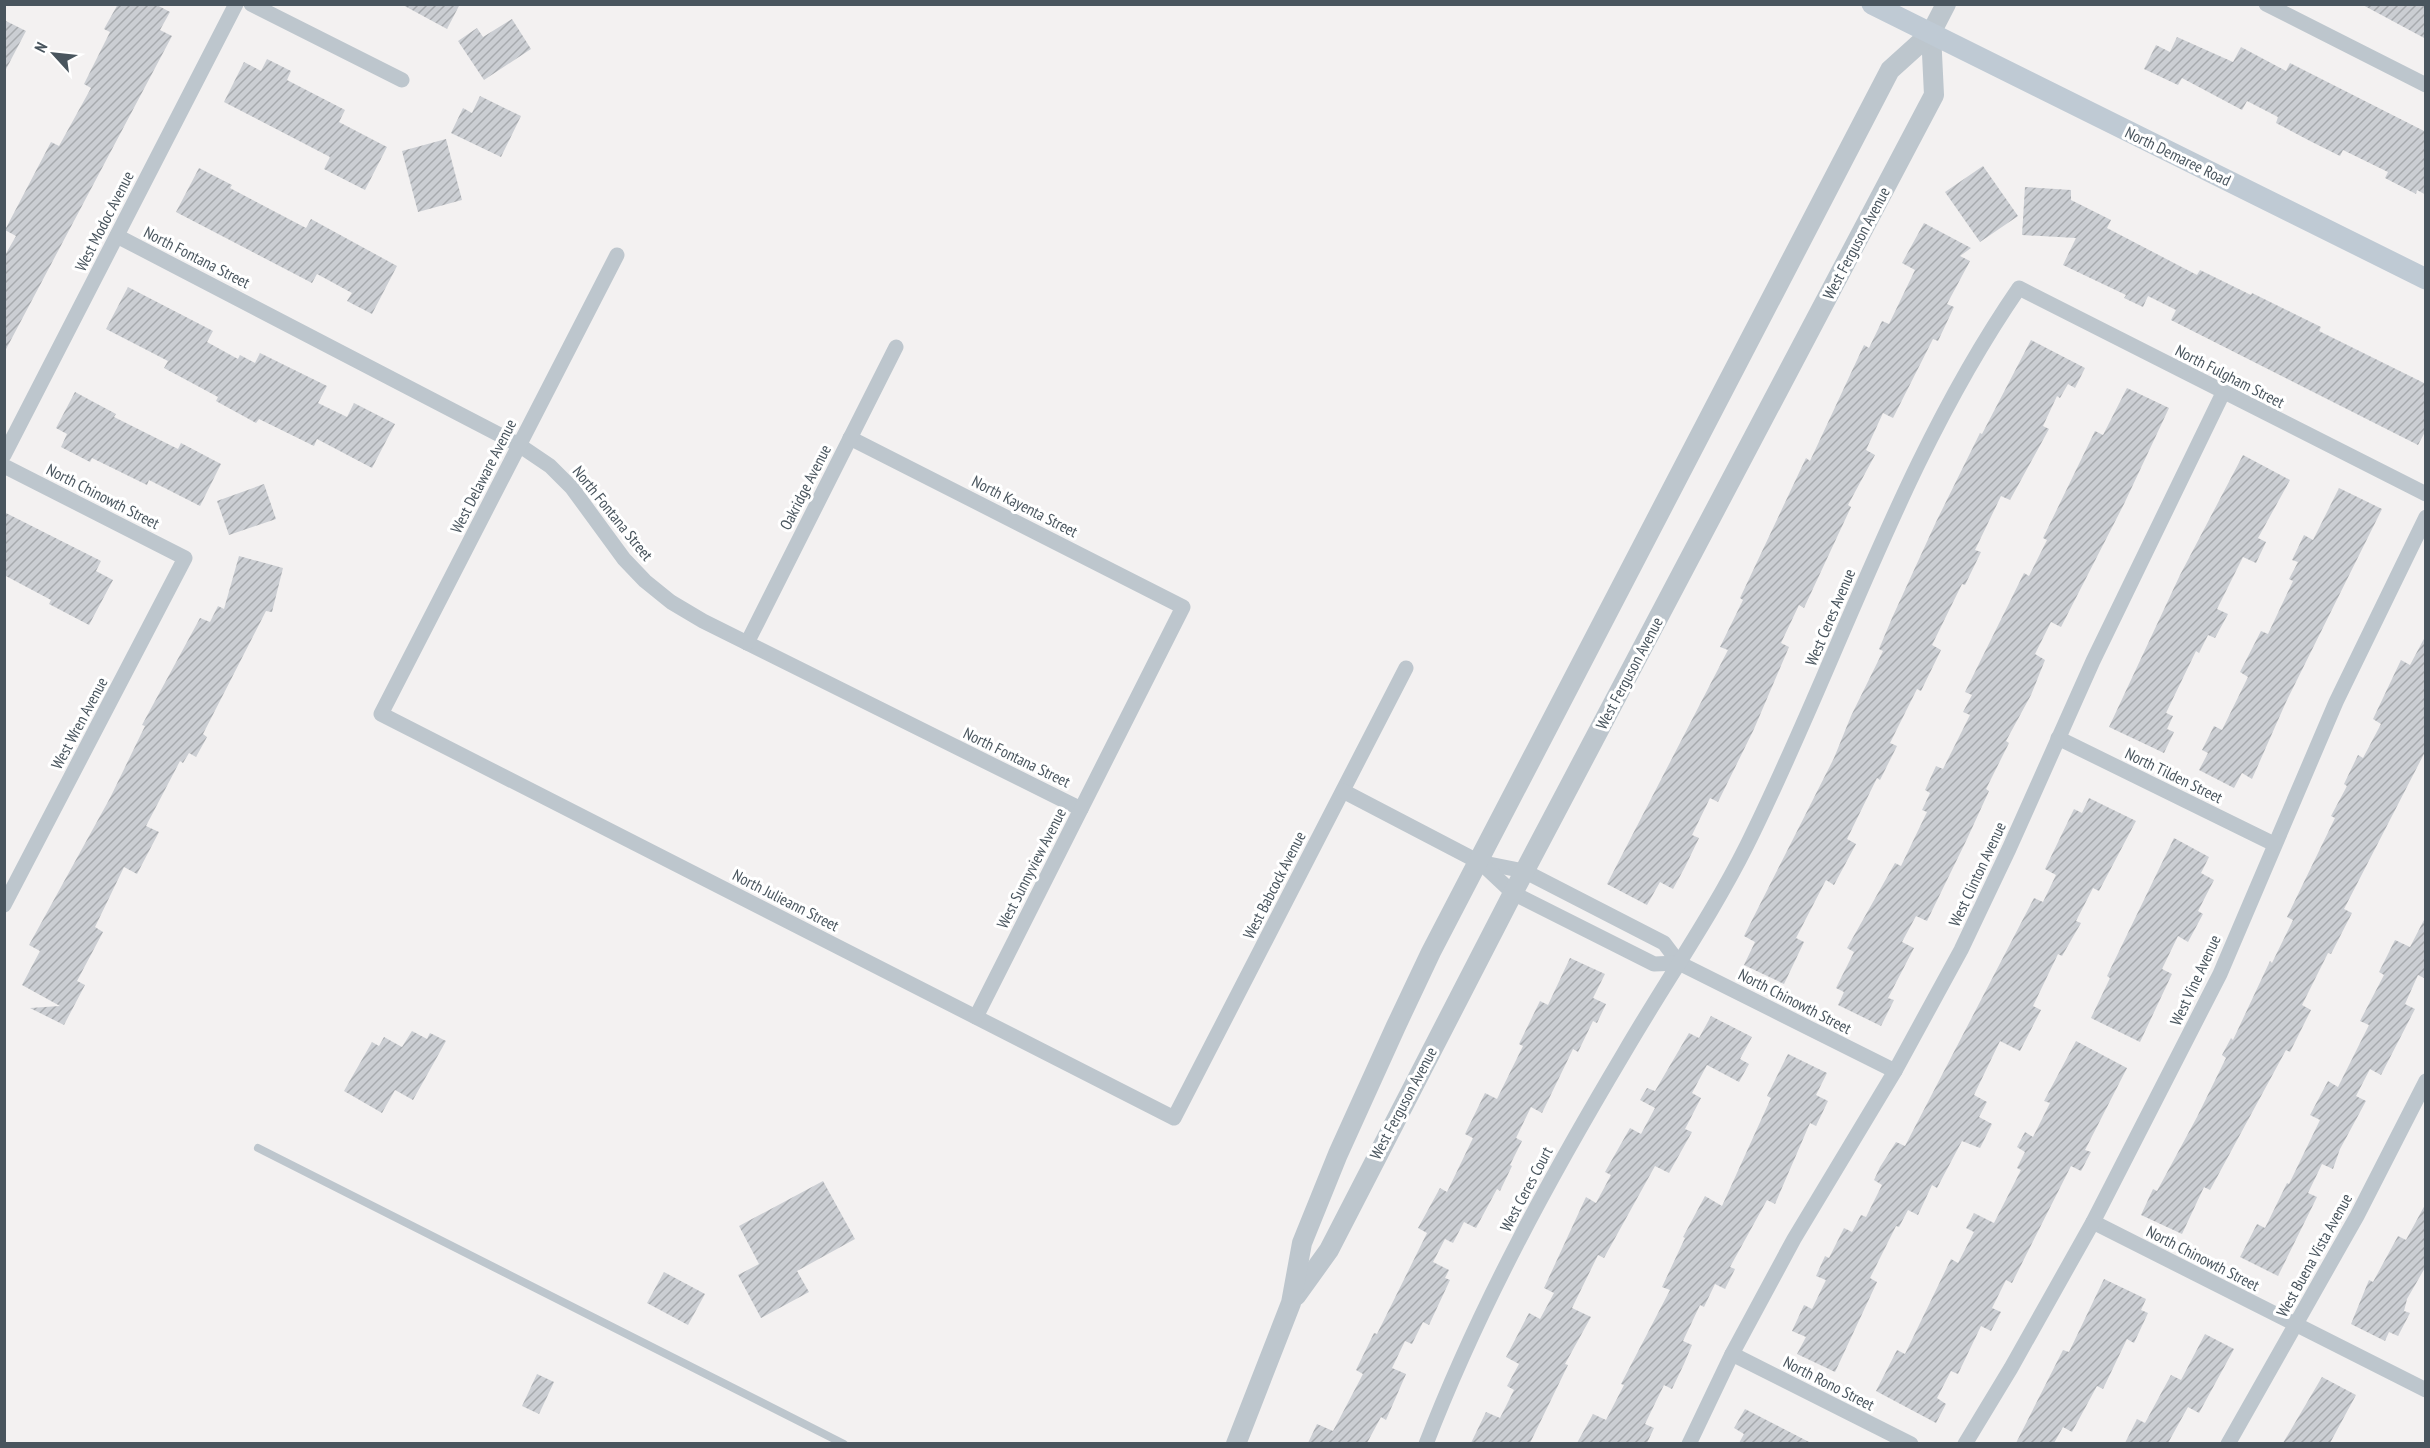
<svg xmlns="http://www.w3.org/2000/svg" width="2430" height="1448" font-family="'PT Sans Narrow',sans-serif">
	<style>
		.building { fill: url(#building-hatch) }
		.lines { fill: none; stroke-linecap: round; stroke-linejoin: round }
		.service { stroke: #bdc6cd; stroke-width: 8 }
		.minor { stroke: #bdc6cd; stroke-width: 15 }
		.tertiary { stroke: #bdc6cd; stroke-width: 20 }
		.secondary { stroke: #bfcad4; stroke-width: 21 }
		.labels { text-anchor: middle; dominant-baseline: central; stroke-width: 6; stroke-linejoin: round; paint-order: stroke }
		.street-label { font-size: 16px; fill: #49555e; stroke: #fff }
	</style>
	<defs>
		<pattern id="building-hatch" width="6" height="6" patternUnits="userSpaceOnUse" patternTransform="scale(1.5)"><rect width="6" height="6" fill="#cbced3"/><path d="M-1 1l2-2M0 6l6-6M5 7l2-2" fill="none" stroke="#a7aaae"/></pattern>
	</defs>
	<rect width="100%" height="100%" fill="#f3f1f1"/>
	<!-- building -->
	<g class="building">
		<polygon points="118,4 155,4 170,12 160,30 172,36 4,353 4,257 16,236 5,230 51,142 59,146 91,88 84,84 110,32 104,29"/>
		<polygon points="401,4 460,4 447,29"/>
		<polygon points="2361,4 2426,4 2426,39"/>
		<polygon points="512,19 531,49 484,80 458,41 477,28 483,37"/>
		<polygon points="4,20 26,31 4,73"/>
		<polygon points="2177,37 2233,62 2241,47 2286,71 2290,63 2426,132 2426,195 2417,190 2416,194 2385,178 2388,172 2343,150 2340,156 2310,141 2276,123 2278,117 2247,101 2242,110 2182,78 2178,85 2144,69 2156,45 2170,52"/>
		<polygon points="267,59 291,71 287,80 345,110 339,122 387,147 365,190 324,169 330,157 224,102 244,62 261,71"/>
		<polygon points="480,96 521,116 501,157 451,133 463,108 472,113"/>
		<polygon points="446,139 462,200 418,212 402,151"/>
		<polygon points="1983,166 2018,216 1980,242 1945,192"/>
		<polygon points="199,168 232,185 230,188 306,228 311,219 397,266 372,314 347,301 352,293 317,274 312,283 176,212"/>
		<polygon points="2025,187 2071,190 2071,200 2111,220 2107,228 2197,275 2200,270 2251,295 2252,293 2321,327 2319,331 2426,384 2426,430 2418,445 2171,320 2176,310 2148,296 2143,307 2124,298 2126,295 2063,265 2076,238 2022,235"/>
		<polygon points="1924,223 1971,248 1960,256 1970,261 1947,304 1954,307 1938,341 1933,339 1893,418 1883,413 1866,450 1875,455 1848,505 1851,507 1804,608 1799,605 1781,643 1789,647 1754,729 1718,802 1710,798 1692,835 1699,838 1685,867 1673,889 1660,882 1647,905 1607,884 1728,650 1720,647 1743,600 1740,598 1806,458 1810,461 1864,345 1869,348 1882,321 1889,324 1915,270 1902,263"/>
		<polygon points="128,287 213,331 207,342 238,359 240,355 255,363 260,353 327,386 318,403 347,417 354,403 395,424 372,468 317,439 314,446 259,419 256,423 216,401 218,397 164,368 168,361 106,329"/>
		<polygon points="2031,340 2085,368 2075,388 2068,384 2060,398 2057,396 2043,426 2049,429 2010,500 2001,496 1975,550 1981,552 1965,585 1962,584 1932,645 1941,650 1921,691 1917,689 1890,743 1897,746 1880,780 1877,778 1847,839 1856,844 1834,885 1826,880 1796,938 1804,942 1784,984 1744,965 1755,942 1744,936 1834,758 1851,716 1883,651 1879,649 1892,618 1936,522 1980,433 1982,434"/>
		<polygon points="2127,388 2169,408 2124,504 2061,627 2051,622 2035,654 2045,660 2031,695 2006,741 2009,743 1986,789 1989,791 1967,839 1927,921 1916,916 1902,942 1914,948 1888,998 1894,1000 1881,1026 1838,1005 1844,992 1836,988 1854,952 1847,948 1895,863 1901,866 1927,812 1922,810 1930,793 1925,790 1936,766 1943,769 1970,715 1963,712 1972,695 1965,692 2024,573 2029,576 2047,540 2043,538 2095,431 2103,435"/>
		<polygon points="75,392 116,414 114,417 178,449 181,443 221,464 200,506 149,480 147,485 92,458 90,462 61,447 67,434 56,428"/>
		<polygon points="2243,455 2290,480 2258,538 2266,542 2256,563 2243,557 2217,609 2228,614 2215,638 2208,635 2199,653 2196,651 2166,713 2173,716 2167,729 2174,732 2164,753 2109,727 2180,575"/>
		<polygon points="264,484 276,519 229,535 217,501"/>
		<polygon points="2339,488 2382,509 2286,702 2252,779 2242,773 2234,788 2199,770 2208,753 2202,750 2214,726 2222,730 2248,677 2240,672 2261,631 2268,634 2293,581 2289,579 2298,562 2292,560 2304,535 2313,540"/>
		<polygon points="4,512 101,561 96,571 113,580 89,625 49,604 51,600 4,575"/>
		<polygon points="239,556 283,568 272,612 266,611 203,734 207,737 196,757 189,753 183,763 180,761 146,826 159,832 137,874 124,867 95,927 103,932 77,981 85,985 64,1025 30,1008 60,1006 22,985 40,951 29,945 110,798 145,726 142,725 200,618 210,622 218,606 224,609"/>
		<polygon points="2426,635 2426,750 2344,909 2352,913 2331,954 2328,953 2302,1005 2311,1010 2290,1052 2286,1050 2210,1190 2204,1187 2182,1234 2141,1215 2153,1189 2157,1191 2197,1117 2226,1058 2222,1055 2231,1038 2233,1040 2270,961 2272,963 2293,920 2287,917 2335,818 2331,816 2347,786 2344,784 2358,755 2363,758 2381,724 2373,719 2401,660 2410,665"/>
		<polygon points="2089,798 2136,821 2099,891 2093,888 2076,921 2081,923 2062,956 2058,954 2033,1006 2041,1010 2020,1051 2000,1041 1974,1095 1987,1102 1979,1117 1992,1124 1980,1148 1962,1141 1937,1188 1932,1185 1918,1215 1908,1210 1899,1227 1896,1226 1870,1278 1877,1282 1835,1372 1797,1354 1806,1337 1792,1331 1804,1305 1812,1309 1826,1280 1816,1276 1825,1256 1829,1258 1844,1228 1852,1232 1861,1215 1866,1217 1882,1185 1874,1180 1880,1167 1896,1142 1905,1146 2034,898 2043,902 2056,875 2045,869 2074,809 2082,813"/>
		<polygon points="2174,838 2209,857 2201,873 2214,880 2198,911 2203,914 2188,942 2178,936 2162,969 2172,974 2140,1042 2091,1018 2110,978 2107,976"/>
		<polygon points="2426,916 2426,979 2418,975 2405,1004 2415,1009 2381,1075 2370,1069 2356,1096 2366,1101 2340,1149 2333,1169 2322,1164 2308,1193 2317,1197 2278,1276 2240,1257 2257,1224 2265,1228 2287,1183 2289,1184 2320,1120 2310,1115 2328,1081 2338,1087 2369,1025 2360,1021 2384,975 2379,972 2395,940 2410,947"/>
		<polygon points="1570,958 1605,974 1593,998 1606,1004 1597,1023 1593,1021 1578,1052 1573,1049 1542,1113 1531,1107 1516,1138 1522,1141 1510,1165 1512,1166 1500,1191 1497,1189 1476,1228 1464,1222 1453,1243 1445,1239 1433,1262 1449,1270 1445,1278 1450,1280 1429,1325 1423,1322 1412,1344 1405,1341 1392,1368 1406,1374 1386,1420 1381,1417 1367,1443 1308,1443 1317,1424 1333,1431 1363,1374 1356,1370 1374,1333 1377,1334 1427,1233 1418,1228 1440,1188 1447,1192 1473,1138 1465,1134 1485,1093 1497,1099 1523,1046 1519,1044 1540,1001 1548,1005"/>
		<polygon points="1711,1016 1752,1037 1740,1059 1749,1064 1739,1082 1707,1065 1692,1093 1701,1098 1685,1129 1692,1132 1669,1173 1655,1166 1604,1258 1598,1255 1572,1308 1591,1317 1565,1364 1568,1365 1530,1443 1471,1443 1486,1412 1500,1418 1514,1390 1507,1386 1519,1364 1506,1357 1529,1313 1540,1319 1554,1293 1544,1288 1586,1197 1596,1203 1611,1175 1605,1172 1630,1128 1641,1134 1655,1108 1640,1100 1647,1088 1655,1091 1689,1033 1699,1038"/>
		<polygon points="412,1031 427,1039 430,1033 446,1041 413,1100 395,1090 382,1113 344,1091 372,1042 379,1046 384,1037 402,1047"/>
		<polygon points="2076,1041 2127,1068 2085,1150 2091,1152 2081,1171 2071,1166 2012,1283 2006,1280 1992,1308 2001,1312 1991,1331 1981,1326 1958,1374 1951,1371 1937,1398 1946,1404 1936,1423 1876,1391 1897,1350 1905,1354 1951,1259 1958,1263 1974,1232 1966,1228 1974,1213 1994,1223 2021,1170 2017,1168 2025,1152 2017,1147 2025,1132 2033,1137 2050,1103 2044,1101"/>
		<polygon points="1788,1054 1827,1073 1816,1095 1828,1101 1816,1126 1810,1123 1775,1204 1767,1200 1730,1267 1735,1269 1725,1289 1715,1284 1704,1307 1700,1305 1683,1341 1692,1345 1684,1364 1672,1389 1664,1385 1645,1424 1654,1428 1647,1443 1577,1443 1593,1414 1606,1420 1624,1385 1621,1384 1670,1290 1662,1287 1685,1238 1683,1237 1705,1196 1722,1206 1771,1098 1767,1096"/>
		<polygon points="823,1181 855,1239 797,1271 809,1292 761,1318 738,1275 759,1264 739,1226"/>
		<polygon points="2426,1203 2426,1266 2407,1299 2404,1311 2410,1313 2398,1336 2389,1332 2385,1341 2351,1324 2369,1280 2373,1282 2398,1236 2406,1240"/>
		<polygon points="664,1272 705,1294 688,1325 647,1303"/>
		<polygon points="2104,1279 2146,1299 2141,1310 2148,1313 2134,1343 2127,1339 2103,1389 2097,1386 2072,1432 2063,1427 2054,1443 2016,1443 2063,1350 2069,1352"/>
		<polygon points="2205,1334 2234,1349 2199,1413 2188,1407 2168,1443 2125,1443 2137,1419 2145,1423 2171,1375 2181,1380"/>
		<polygon points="537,1374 554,1382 539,1414 522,1406"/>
		<polygon points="2322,1377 2356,1395 2330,1443 2283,1443"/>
		<polygon points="1745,1409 1811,1443 1739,1443 1744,1434 1734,1428"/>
	</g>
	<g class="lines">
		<!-- service -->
		<polyline class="service" points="258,1148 844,1444"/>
		<!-- minor -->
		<g class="minor">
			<polyline points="251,4 402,80"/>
			<polyline points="2266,4 2426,85"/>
			<polyline points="117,236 519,445 550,466 572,488 624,559 645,581 671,602 703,621 1081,809"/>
			<polyline points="617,255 381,714 1174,1118 1406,668"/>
			<polyline points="850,438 1183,607 976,1017"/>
			<polyline points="4,455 236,4"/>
			<polyline points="4,466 185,558 4,905"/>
			<polyline points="747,643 896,347"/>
			<polyline points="2058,738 2274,844"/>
			<polyline points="1343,791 1479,862 1524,871 1664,943 1679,963 1895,1071"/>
			<polyline points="1480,862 1513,893 1654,964 1679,963"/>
			<polyline points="2093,1222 2426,1390"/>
			<polyline points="1732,1354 1911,1444"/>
			<path d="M1426,1444C1479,1307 1549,1179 1624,1053C1664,984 1711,917 1747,845C1839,660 1901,459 2019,288L2426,494"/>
			<polyline points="1689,1444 1732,1354 1794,1239 1895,1071 1961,950 2009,849 2093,661 2223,393"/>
			<polyline points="1965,1444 2011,1368 2093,1222 2220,974 2336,702 2426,517"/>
			<polyline points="2228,1444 2357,1216 2426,1081"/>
		</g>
		<!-- tertiary -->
		<g class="tertiary">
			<polyline points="1296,1296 1329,1250 1513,893 1934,95 1931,33"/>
			<polyline points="1236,1444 1291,1303 1302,1243 1338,1154 1396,1026 1431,952 1890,70 1931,33 1946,4"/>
		</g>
		<!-- secondary -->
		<polyline class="secondary" points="1872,4 2426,279"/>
	</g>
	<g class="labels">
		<!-- street labels -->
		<g class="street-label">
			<text transform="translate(2178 156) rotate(26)">North Demaree Road</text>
			<text transform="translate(104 221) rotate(-63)">West Modoc Avenue</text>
			<text transform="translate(1856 243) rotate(-62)">West Ferguson Avenue</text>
			<text transform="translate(197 257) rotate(27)">North Fontana Street</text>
			<text transform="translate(2230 376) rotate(27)">North Fulgham Street</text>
			<text transform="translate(483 476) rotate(-63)">West Delaware Avenue</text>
			<text transform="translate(805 487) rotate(-63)">Oakridge Avenue</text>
			<text transform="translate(103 496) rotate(27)">North Chinowth Street</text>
			<text transform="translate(1025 506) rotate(27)">North Kayenta Street</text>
			<text transform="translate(613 513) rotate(51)">North Fontana Street</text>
			<text transform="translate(1830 617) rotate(-67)">West Ceres Avenue</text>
			<text transform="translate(1629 673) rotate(-62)">West Ferguson Avenue</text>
			<text transform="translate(79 723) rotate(-62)">West Wren Avenue</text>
			<text transform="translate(1017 757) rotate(26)">North Fontana Street</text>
			<text transform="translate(2174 775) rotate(26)">North Tilden Street</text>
			<text transform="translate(1031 868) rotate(-63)">West Sunnyview Avenue</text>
			<text transform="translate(1977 874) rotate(-65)">West Clinton Avenue</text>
			<text transform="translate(1274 885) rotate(-63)">West Babcock Avenue</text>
			<text transform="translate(786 900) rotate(27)">North Julieann Street</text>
			<text transform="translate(2195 980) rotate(-65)">West Vine Avenue</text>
			<text transform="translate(1795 1001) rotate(27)">North Chinowth Street</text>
			<text transform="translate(1403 1103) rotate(-62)">West Ferguson Avenue</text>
			<text transform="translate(1526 1189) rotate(-62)">West Ceres Court</text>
			<text transform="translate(2314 1255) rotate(-61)">West Buena Vista Avenue</text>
			<text transform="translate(2203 1258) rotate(27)">North Chinowth Street</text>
			<text transform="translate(1829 1383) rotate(27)">North Rono Street</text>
		</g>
	</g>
	<!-- border -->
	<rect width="2430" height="1448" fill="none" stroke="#49555e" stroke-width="12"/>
	<!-- north arrow -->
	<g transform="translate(54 54) rotate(297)" stroke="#ffffff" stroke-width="4.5" paint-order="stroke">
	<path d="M0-4.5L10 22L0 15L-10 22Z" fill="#49555e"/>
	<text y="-9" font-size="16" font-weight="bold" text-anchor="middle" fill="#49555e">N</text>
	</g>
</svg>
